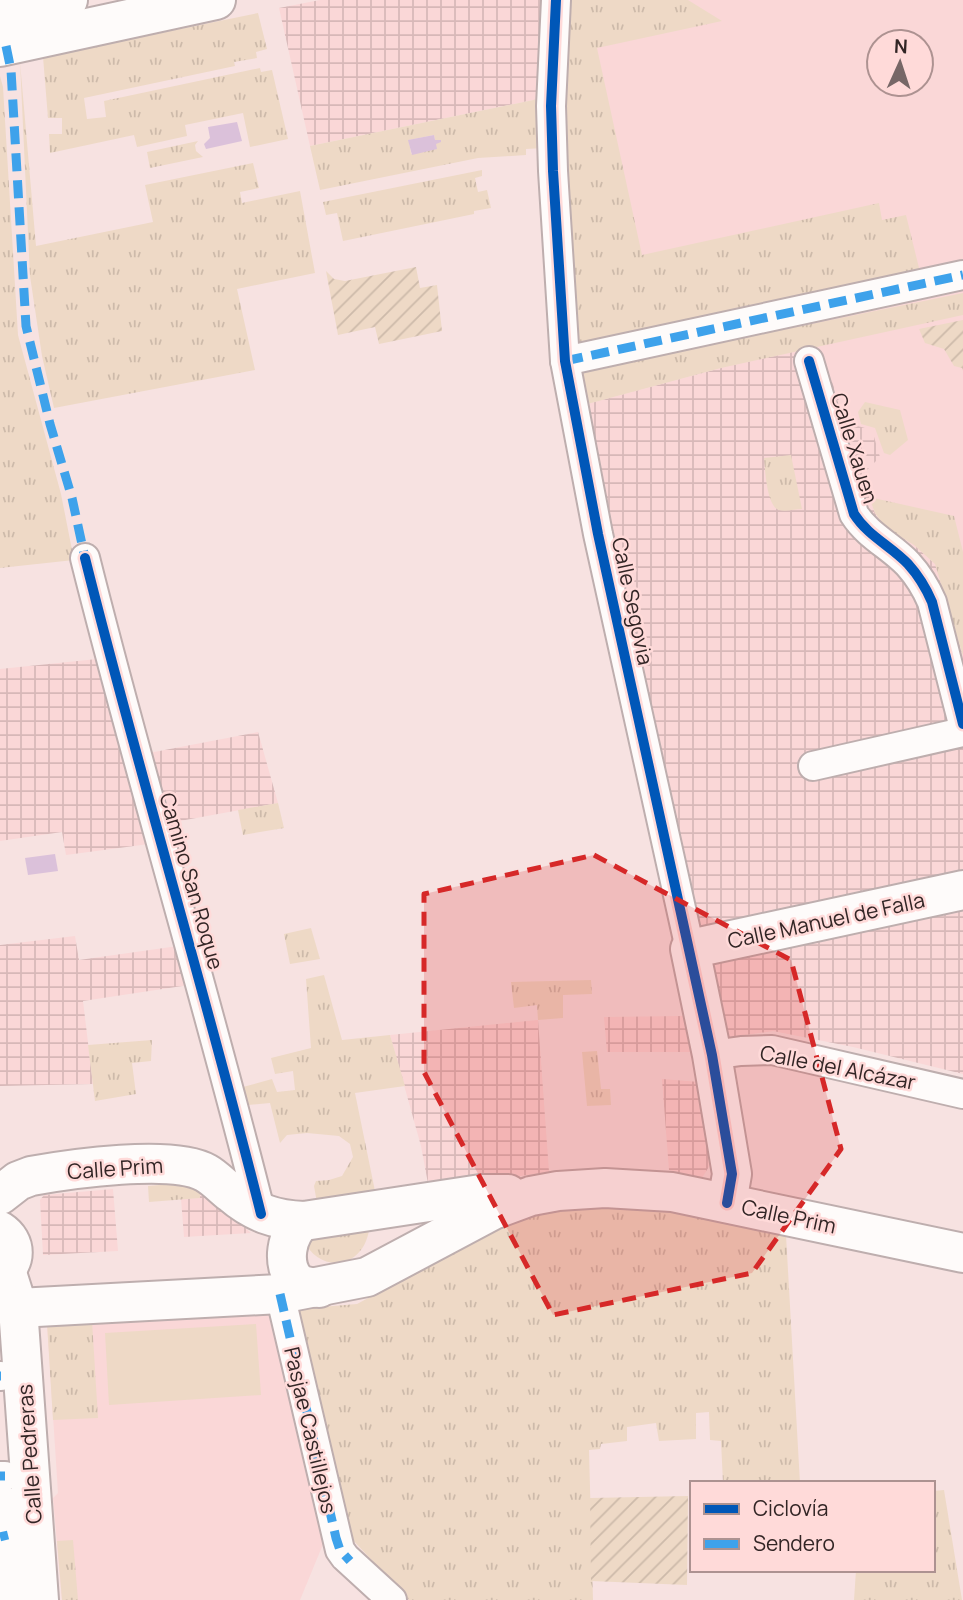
<svg xmlns="http://www.w3.org/2000/svg" width="963" height="1600" font-family="Manrope,sans-serif">
	<style>
		.built { fill: #fad7d7; fill-rule: evenodd }
		.industrial { fill: url(#industrial-grid) }
		.grass { fill: url(#grass-tufts); fill-rule: evenodd }
		.garden { fill: url(#garden-furrows) }
		.pitch { fill: #eed9c6 }
		.water { fill: #dbc1da }
		.lines { fill: none; stroke-linecap: round; stroke-linejoin: round }
		.street-casing { stroke: #beaeae; stroke-width: 32 }
		.secondary-casing { stroke: #beaeae; stroke-width: 42 }
		.street { stroke: #fefbfa; stroke-width: 28 }
		.secondary { stroke: #fefbfa; stroke-width: 38 }
		.quiet { stroke: #3ea2eb; stroke-width: 9; stroke-dasharray: 18 9; stroke-linecap: butt }
		.cycleway-casing { stroke: #ffdad9; stroke-width: 15 }
		.cycleway { stroke: #0057b8; stroke-width: 10 }
		.marked { fill: #d62828; fill-opacity: 0.2; stroke: #d62828; stroke-width: 5; stroke-dasharray: 14 9; stroke-linejoin: round }
		.labels { text-anchor: middle; dominant-baseline: central; stroke-width: 5; stroke-linejoin: round; paint-order: stroke }
		.street-label { font-size: 21px; fill: #322525; stroke: #ffdad9 }
	</style>
	<defs>
		<pattern id="industrial-grid" width="8" height="8" patternUnits="userSpaceOnUse" patternTransform="scale(1.75)"><rect width="8" height="8" fill="#fad7d7"/><path d="M0 4h8M4 0v8" fill="none" stroke="#d7b8b8"/></pattern>
		<pattern id="grass-tufts" width="24" height="20" patternUnits="userSpaceOnUse" patternTransform="scale(1.75)"><rect width="24" height="20" fill="#eed9c6"/><path d="M3 7l-1-3M5 7V3M7 7l1-3M15 17l-1-3M17 17v-4M19 17l1-3" fill="none" stroke="#cdbaaa"/></pattern>
		<pattern id="garden-furrows" width="10" height="10" patternUnits="userSpaceOnUse" patternTransform="scale(1.75)"><rect width="10" height="10" fill="#eed9c6"/><path d="M-1 1l2-2M0 10L10 0M9 11l2-2" fill="none" stroke="#cdbaaa"/></pattern>
	</defs>
	<rect width="100%" height="100%" fill="#f7e2e1"/>
	<!-- built -->
	<g class="built">
		<path d="M563,0H963V656L956,627L875,513L847,424L822,358L721,368L592,403L576,343L577,316L573,293ZM879,42H921V84H879Z"/>
		<polygon points="273,1309 326,1537 300,1600 62,1600 53,1498 58,1493 47,1323"/>
	</g>
	<!-- industrial -->
	<g class="industrial">
		<polygon points="320,0 542,0 543,98 310,146 279,8"/>
		<polygon points="815,347 828,371 847,423 872,430 880,457 862,475 875,513 885,527 914,545 935,564 963,656 963,1074 853,1047 773,1031 692,1043 693,1052 607,1052 604,1017 686,1016 580,406 721,368"/>
		<polygon points="97,659 149,844 66,855 62,832 0,841 0,669"/>
		<polygon points="258,732 278,803 169,823 149,753"/>
		<polygon points="75,936 79,960 178,946 189,985 83,1001 93,1084 0,1086 0,945"/>
		<polygon points="538,1020 549,1172 429,1189 421,1146 390,1035"/>
		<polygon points="662,1079 699,1082 713,1160 702,1178 669,1170"/>
		<polygon points="200,1187 251,1233 184,1237 181,1199 200,1198"/>
		<polygon points="113,1189 118,1251 43,1255 40,1200 44,1195"/>
	</g>
	<!-- grass -->
	<g class="grass">
		<polygon points="563,0 688,0 722,21 597,48 642,255 879,203 882,220 906,215 920,272 576,343 577,316 568,254"/>
		<polygon points="258,13 267,49 256,52 257,58 234,62 235,66 84,98 87,119 106,117 104,101 260,68 261,72 272,70 288,139 250,147 243,113 185,125 187,136 137,147 134,135 50,153 49,134 62,134 62,118 48,118 43,57"/>
		<polygon points="20,62 36,246 153,222 145,185 253,163 259,188 240,192 242,203 300,191 315,273 237,289 255,370 54,408 42,356 30,276"/>
		<polygon points="0,76 3,87 18,335 61,494 74,560 0,568"/>
		<path d="M543,98L544,148L526,149V155L478,158L320,190L310,146ZM434,135L435,140L411,154L409,140Z"/>
		<polygon points="198,141 195,145 196,151 203,157 150,168 147,152"/>
		<polygon points="482,170 482,176 475,178 478,192 487,190 491,208 474,211 474,214 343,241 337,213 326,215 323,202"/>
		<polygon points="963,293 963,315 721,368 580,406 575,372"/>
		<polygon points="865,402 900,410 908,440 890,455 884,453 875,428 861,424 858,412"/>
		<path d="M791,455L802,509C795,509 786,512 779,510C767,507 765,470 764,458Z"/>
		<polygon points="869,497 954,516 963,552 963,656 935,564 914,545 885,527 875,513"/>
		<polygon points="278,803 284,828 243,835 238,810"/>
		<polygon points="311,928 320,959 290,964 284,934"/>
		<polygon points="324,975 342,1040 390,1035 405,1086 355,1093 376,1196 317,1203 314,1186 316,1181 329,1180 342,1176 353,1157 350,1144 339,1136 307,1133 287,1135 280,1143 270,1103 248,1105 243,1087 272,1079 277,1092 295,1090 293,1071 275,1074 271,1058 311,1048 306,979"/>
		<polygon points="591,980 592,994 563,995 563,1018 538,1020 537,1005 514,1008 511,982"/>
		<polygon points="152,1040 151,1061 132,1063 136,1094 95,1101 88,1045"/>
		<polygon points="597,1051 601,1089 610,1089 611,1105 587,1106 582,1052"/>
		<polygon points="194,1182 200,1187 200,1198 149,1202 148,1186"/>
		<polygon points="634,1208 673,1208 786,1235 800,1483 723,1483 721,1441 710,1440 709,1412 696,1413 696,1439 659,1441 656,1423 627,1427 627,1441 601,1444 600,1449 589,1450 593,1600 409,1600 351,1538 297,1309 357,1304 493,1231 555,1209"/>
		<path d="M369,1230C363,1269 319,1275 303,1239Z"/>
		<polygon points="92,1321 98,1418 53,1420 47,1323"/>
		<polygon points="944,1490 962,1600 854,1600 856,1570 933,1570 933,1491"/>
		<polygon points="73,1540 78,1600 62,1600 57,1541"/>
	</g>
	<!-- garden -->
	<g class="garden">
		<polygon points="416,267 420,288 437,285 442,331 379,344 375,327 338,335 326,271 334,279 345,281"/>
		<polygon points="963,320 963,371 962,368 954,366 944,349 925,343 919,329"/>
		<polygon points="688,1496 687,1585 591,1581 590,1498"/>
	</g>
	<!-- pitch -->
	<polygon class="pitch" points="256,1324 261,1395 109,1405 105,1333"/>
	<!-- water -->
	<g class="water">
		<polygon points="237,122 242,141 206,149 204,144 210,138 208,127"/>
		<polygon points="434,135 435,140 441,140 441,142 436,144 437,149 412,155 408,140"/>
		<polygon points="55,854 58,871 28,875 25,858"/>
	</g>
	<g class="lines">
		<!-- street casing -->
		<g class="street-casing">
			<g id="street">
				<polyline points="556,0 551,106 553,171 565,361 598,534 690,949"/>
				<polyline points="565,361 963,275"/>
				<path d="M809,361L854,514C868,536 891,546 908,564C918,575 926,588 932,602L963,724"/>
				<path d="M85,558C140,778 206,994 261,1214"/>
				<polyline points="813,766 963,732"/>
				<polyline points="712,1055 741,1051 772,1050 963,1094"/>
				<polyline points="280,1294 340,1550 345,1557 392,1600"/>
				<polyline points="0,1376 1,1376"/>
				<polyline points="0,1476 5,1476"/>
			</g>
		</g>
		<!-- secondary casing -->
		<g class="secondary-casing">
			<g id="secondary">
				<polyline points="0,15 68,0"/>
				<polyline points="0,47 216,0"/>
				<path d="M0,1195L18,1181L31,1176C70,1169 173,1154 206,1173C215,1178 223,1187 231,1193C254,1213 275,1220 304,1221L481,1194H508"/>
				<polyline points="727,1203 732,1174 712,1055 690,949 963,890"/>
				<path d="M304,1221C286,1231 280,1267 297,1282C304,1287 311,1287 319,1288"/>
				<path d="M0,1231C17,1242 17,1263 0,1274"/>
				<polyline points="6,1270 18,1308 39,1600"/>
				<polyline points="0,1301 18,1308 280,1294 367,1277 493,1210 531,1196 558,1191 605,1188 672,1192 963,1253"/>
				<polyline points="7,1507 12,1600"/>
			</g>
		</g>
		<!-- street -->
		<use href="#street" class="street"/>
		<!-- secondary -->
		<use href="#secondary" class="secondary"/>
		<!-- quiet -->
		<g class="quiet">
			<polyline points="6,46 11,70 26,326 50,424 72,498 85,558"/>
			<polyline points="565,361 963,275"/>
			<polyline points="280,1294 336,1538 340,1550 350,1561"/>
			<polyline points="0,1376 1,1376"/>
			<polyline points="0,1476 5,1476"/>
			<polyline points="0,1537 8,1535"/>
		</g>
		<!-- cycleway casing -->
		<g class="cycleway-casing">
			<g id="cycleway">
				<polyline points="556,0 551,106 553,171 565,361 598,534 712,1055 732,1174 727,1203"/>
				<path d="M809,361L854,514C868,536 891,546 908,564C918,575 926,588 932,602L963,724"/>
				<path d="M85,558C140,778 206,994 261,1214"/>
			</g>
		</g>
		<!-- cycleway -->
		<use href="#cycleway" class="cycleway"/>
	</g>
	<!-- marked area -->
	<path class="marked" d="M594,855L791,960L841,1149L752,1273L553,1315L424,1072V894Z"/>
	<g class="labels">
		<!-- street labels -->
		<g class="street-label">
			<text transform="translate(855 448) rotate(73)">Calle Xauen</text>
			<text transform="translate(633 601) rotate(78)">Calle Segovia</text>
			<text transform="translate(192 881) rotate(74)">Camino San Roque</text>
			<text transform="translate(826 920) rotate(-12)">Calle Manuel de Falla</text>
			<text transform="translate(838 1067) rotate(11)">Calle del Alcázar</text>
			<text transform="translate(115 1168) rotate(-4)">Calle Prim</text>
			<text transform="translate(789 1216) rotate(12)">Calle Prim</text>
			<text transform="translate(311 1430) rotate(77)">Pasjae Castillejos</text>
			<text transform="translate(29 1454) rotate(-94)">Calle Pedreras</text>
		</g>
	</g>
	<!-- legend -->
	<rect x="690" y="1481" width="245" height="91" fill="#ffdad9" stroke="#ad9291" stroke-width="2"/>
	<rect x="704" y="1504" width="35" height="10" fill="#0057b8" stroke="#ad9291" stroke-width="2"/>
	<text x="753" y="1516" font-size="21" fill="#322525">Ciclovía</text>
	<rect x="704" y="1539" width="35" height="10" fill="#3ea2eb" stroke="#ad9291" stroke-width="2"/>
	<text x="753" y="1551" font-size="21" fill="#322525">Sendero</text>
	<!-- north arrow -->
	<g transform="translate(900 63) rotate(3)"><circle r="33" fill="#ffdad9" stroke="#ad9291" stroke-width="2"/>
	<path d="M0-5L12 26L0 18L-12 26Z" fill="#776767"/>
	<text y="-10" font-size="19" font-weight="bold" text-anchor="middle" fill="#322525">N</text>
	</g>
</svg>
